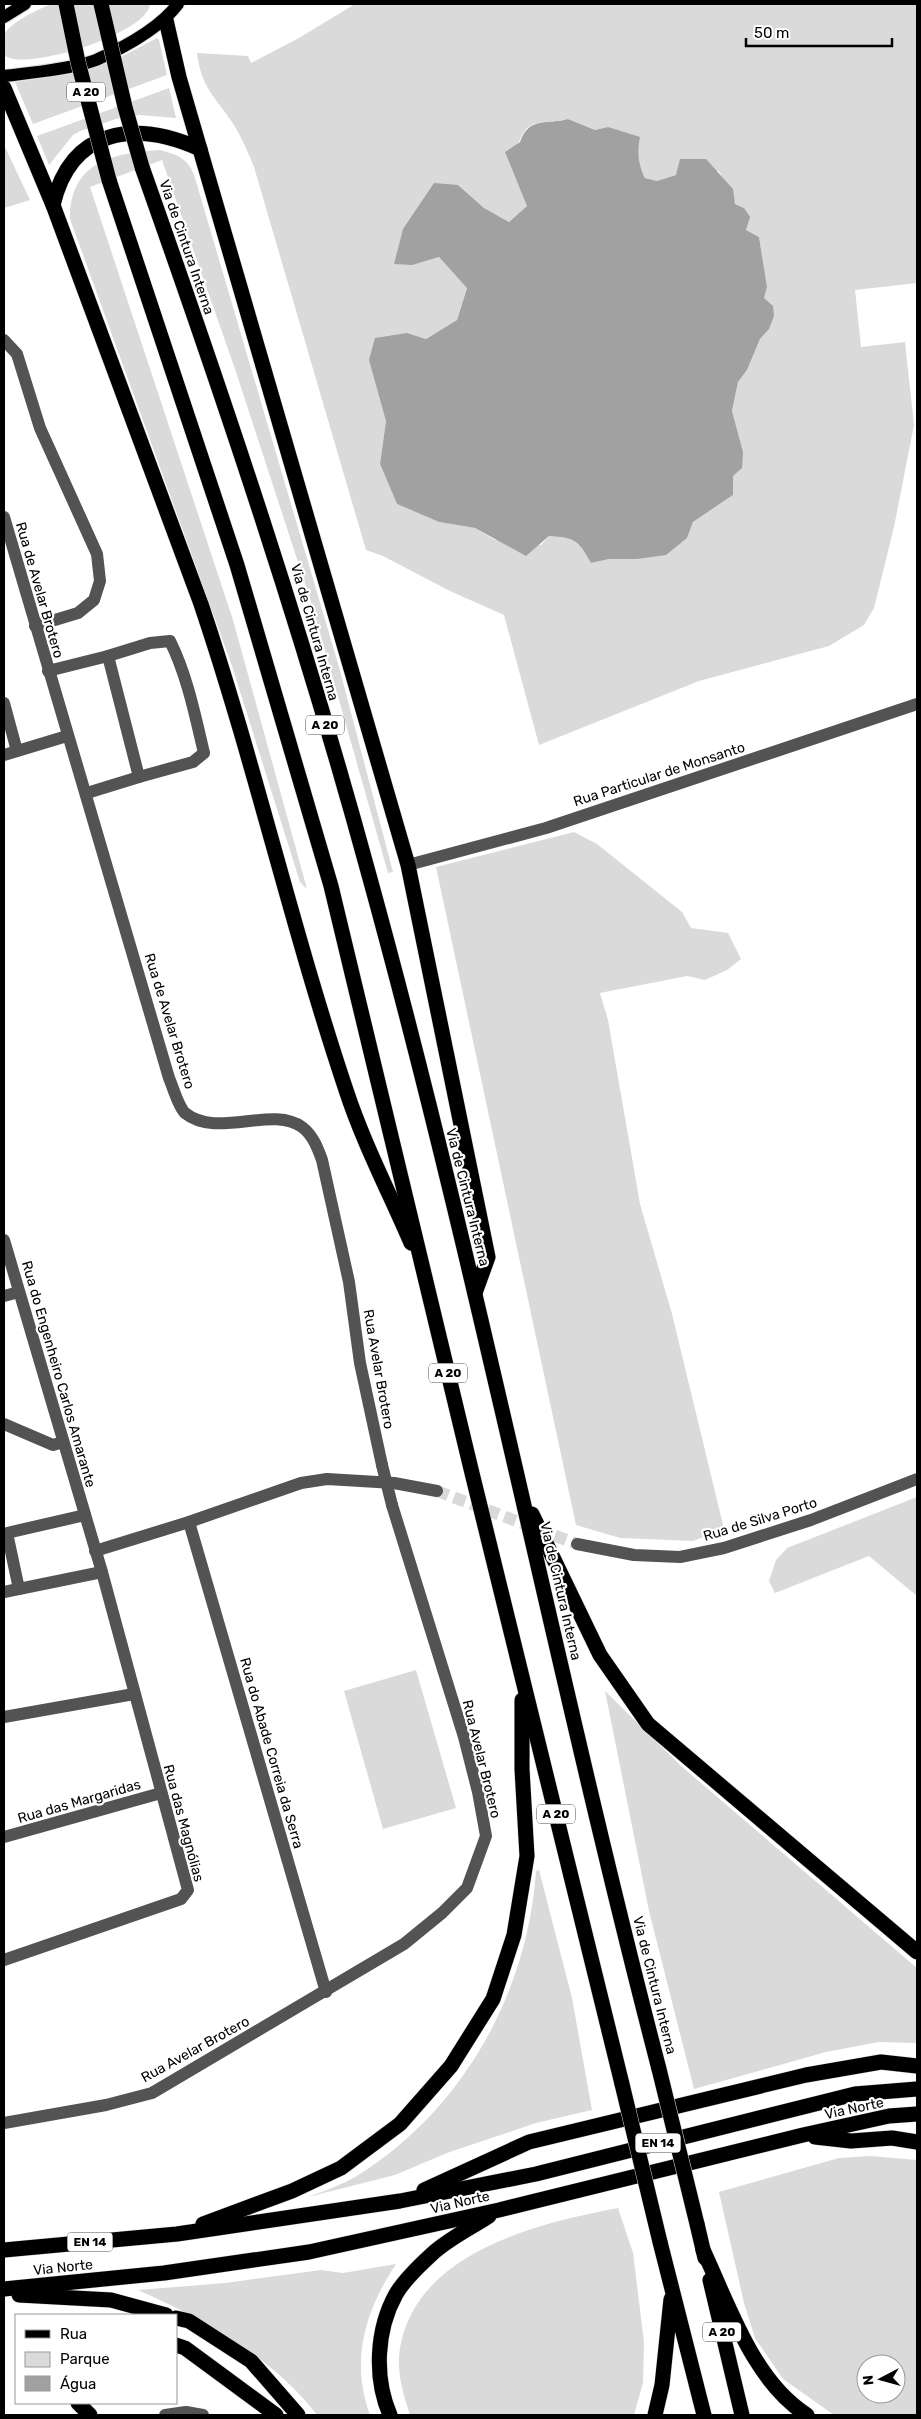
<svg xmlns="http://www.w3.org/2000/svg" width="921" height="2419" viewBox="0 0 921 2419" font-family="Rubik,sans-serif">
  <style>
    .green { fill: #dadada; fill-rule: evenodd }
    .water { fill: #a1a1a1 }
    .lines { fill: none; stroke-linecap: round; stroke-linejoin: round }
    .minor-tunnel { stroke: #d9d9d9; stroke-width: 12; stroke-dasharray: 12 6; stroke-linecap: butt }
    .major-casing { stroke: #dbdbdb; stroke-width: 14 }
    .highway-casing { stroke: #dbdbdb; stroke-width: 16 }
    .minor { stroke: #535353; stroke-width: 12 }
    .major { stroke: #000; stroke-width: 12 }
    .highway { stroke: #000; stroke-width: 15 }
    .highway-bridge-casing { stroke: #dbdbdb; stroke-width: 16; stroke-linecap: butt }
    .minor-bridge { stroke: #535353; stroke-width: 12 }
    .highway-bridge { stroke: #000; stroke-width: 15 }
    .labels { text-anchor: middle; stroke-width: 4.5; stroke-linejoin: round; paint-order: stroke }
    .shield { fill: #fff; stroke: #4c4c4c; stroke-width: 1 }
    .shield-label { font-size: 12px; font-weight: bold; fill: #000 }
    .street-label { font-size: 14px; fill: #000; stroke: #fff }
  </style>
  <rect width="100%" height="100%" fill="#fff"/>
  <g class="green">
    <path d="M51,4H150C149,33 23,73 4,55C4,50 2,41 4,35C9,23 39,9 51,4Z"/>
    <path d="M355,4H917V283L855,290L861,347L905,342L914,425L894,527L874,608L864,625L829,646L699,681L539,745L504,615L450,591L383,556L366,550L254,167C248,152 242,138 234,125C215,96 202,90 197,53L248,56L251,63L299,38ZM568,119L595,130L608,127L637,150L639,165L645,178L657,181L676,175L719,171C726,186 732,186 735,204L744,208L746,230L759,237L765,276L767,287L764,298L769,329L760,339L747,370L738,382L732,411L743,453L733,476V495L693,522L687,538L637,559H609L591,563C578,540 576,538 549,536L541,545L495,540L475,528L439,522L397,504L380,464L386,421L407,333L426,339L457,320L467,287L439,257L412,264L458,185L484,208L509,222L527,206L513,149C520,143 519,139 524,132C532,119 554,123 568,119Z"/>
    <polygon points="157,38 159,40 167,75 33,124 15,82 78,73 115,60"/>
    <polygon points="169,88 176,118 139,115 119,118 80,131 73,135 49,165 37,136"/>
    <polygon points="4,145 30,200 4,208"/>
    <path d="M160,150C178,155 189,158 195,178L339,667L393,872L388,873L313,608L235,369L162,160L90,187L233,620L307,889L300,882L232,666L70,219C70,163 111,153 160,150Z"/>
    <polygon points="574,832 597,844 682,912 691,928 728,933 741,959 727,970 705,980 687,976 600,993 608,1020 640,1204 672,1314 724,1529 693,1541 620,1538 576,1525 436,867"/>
    <polygon points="917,1497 917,1596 869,1556 775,1593 769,1581 776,1560 787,1548"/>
    <polygon points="416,1670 456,1808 383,1829 344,1691"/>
    <polygon points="605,1691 680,1765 917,1968 917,2043 879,2042 826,2052 694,2089 649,1911"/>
    <path d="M539,1870L572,1998L592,2110L536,2123L447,2153L395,2175L308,2197C327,2190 347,2183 363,2172C465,2106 528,1990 536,1871Z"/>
    <path d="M870,2156L917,2160V2415H834L783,2379L755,2338L744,2303L719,2192L839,2158ZM866,2364H896V2394H866Z"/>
    <path d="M618,2208L633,2253L644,2342L643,2383L634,2415H410C403,2394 396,2370 400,2348C416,2252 539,2223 618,2208Z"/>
    <path d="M396,2264C365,2311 350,2360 370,2415H317C271,2356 205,2320 138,2290L225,2283L321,2270L343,2273Z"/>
  </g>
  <path class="water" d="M568,119L595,130L608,127L640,137C637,152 638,164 645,178L657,181L676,175L680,159H706L733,189L735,204L744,208L750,217L746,230L759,237L767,287L764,298L773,306L774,316L769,329L760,339L747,370L738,382L732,411L743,452L742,468L733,476V495L693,522L687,538L666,555L637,559H609L591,563C578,540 576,538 549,536L526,556L475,528L439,522L397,504L380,464L386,421L369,360L375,338L407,333L426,339L457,320L467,288L439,257L412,265L394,264L403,229L434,183L458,185L484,208L509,222L527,206L505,152L520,142C529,116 547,125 568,119Z"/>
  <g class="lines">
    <polyline class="minor-tunnel" points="437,1491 577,1544"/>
    <g class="major-casing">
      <g id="major">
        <polyline points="4,17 25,4"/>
        <path d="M4,76C29,73 73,69 96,60C125,47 159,29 178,4"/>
      </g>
    </g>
    <g class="highway-casing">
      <g id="highway">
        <polyline points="166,20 179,77 408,865 488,1257 475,1293"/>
        <path d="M4,88L53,205L201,604C255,764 292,929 346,1090C363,1142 389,1192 411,1243"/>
        <path d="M142,167C225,401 304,636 369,875C478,1270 556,1673 659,2069"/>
        <polyline points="109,180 237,565 331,886 471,1469 622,2084"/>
        <path d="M53,205C71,128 135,120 200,149"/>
        <polyline points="532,1514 600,1655 648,1724 917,1952"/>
        <polyline points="815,2137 851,2141 892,2138 917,2142"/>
        <polyline points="424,2190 529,2142 806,2075 881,2062 917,2066"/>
        <polyline points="203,2224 292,2191 341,2168 400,2124 451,2066 493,1999 514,1935 527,1856 522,1769 522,1700"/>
        <polyline points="697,2224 705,2258"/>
        <polyline points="660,2242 704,2415"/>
        <polyline points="4,2250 177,2234 400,2201 536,2174 855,2094 917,2089"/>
        <path d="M703,2250C729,2305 753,2381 807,2415"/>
        <polyline points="710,2280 742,2415"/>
        <polyline points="4,2289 164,2273 309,2252 499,2210 803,2135 889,2116 917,2114"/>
        <polyline points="19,2295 111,2300 166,2315"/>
        <polyline points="176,2318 189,2321 251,2361 298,2415"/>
        <polyline points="176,2345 185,2348 276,2415"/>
        <polyline points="78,2403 90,2415"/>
        <path d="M390,2415C374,2378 376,2330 396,2294C404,2280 420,2265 432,2254C448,2239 471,2228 489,2216"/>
        <polyline points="655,2415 662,2385 671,2299"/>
      </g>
    </g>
    <g class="minor">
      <polyline points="4,340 17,354 40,428 97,554 100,581 94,600 78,613 35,626"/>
      <path d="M4,517L169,1078C173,1087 178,1106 185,1113C217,1139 272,1105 302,1127C313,1135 318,1149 322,1160L349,1282L360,1363L382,1465"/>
      <path d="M108,656L150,643L170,641C187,675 195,715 204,753L193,762L139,777"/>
      <polyline points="48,671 108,656 139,777 87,793"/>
      <polyline points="4,703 17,751"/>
      <polyline points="4,755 67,736"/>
      <polyline points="408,865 546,828 917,704"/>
      <polyline points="4,1240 102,1572 188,1890 181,1899 4,1960"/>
      <polyline points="4,1296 19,1292"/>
      <polyline points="4,1424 53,1445 63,1442"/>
      <polyline points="189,1522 326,1992"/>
      <polyline points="577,1544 634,1555 680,1557 724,1548 811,1520 917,1479"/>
      <polyline points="95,1551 189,1522 301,1483 327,1479 394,1483 437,1491"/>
      <polyline points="19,1589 7,1533 85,1515"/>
      <polyline points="4,1592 102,1572"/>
      <polyline points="4,1717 134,1694"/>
      <polyline points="4,1837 161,1793"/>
      <polyline points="4,2123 106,2105 152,2093 404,1944 442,1913 467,1888 486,1836 478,1792 464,1737 392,1505"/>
      <polyline points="165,2415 186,2412 203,2415"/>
    </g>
    <use href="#major" class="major"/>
    <use href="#highway" class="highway"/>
    <g class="highway-bridge-casing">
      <g id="highway-bridge">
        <polyline points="66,4 78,62 109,180"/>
        <polyline points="101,4 125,107 142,167"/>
        <polyline points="659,2069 697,2224"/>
        <polyline points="622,2084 660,2242"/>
      </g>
    </g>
    <polyline class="minor-bridge" points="382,1465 392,1505"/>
    <use href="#highway-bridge" class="highway-bridge"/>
  </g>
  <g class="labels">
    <g class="shield">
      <rect x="67" y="82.5" width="38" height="19" rx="4"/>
      <rect x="306" y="715.5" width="38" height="19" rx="4"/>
      <rect x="429" y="1363.5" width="38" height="19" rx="4"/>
      <rect x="537" y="1804.5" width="38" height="19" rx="4"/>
      <rect x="635.5" y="2133.5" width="45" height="19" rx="4"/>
      <rect x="67.5" y="2232.5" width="45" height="19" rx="4"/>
      <rect x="703" y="2322.5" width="38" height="19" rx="4"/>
    </g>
    <g class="shield-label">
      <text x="86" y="96">A 20</text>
      <text x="325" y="729">A 20</text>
      <text x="448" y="1377">A 20</text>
      <text x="556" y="1818">A 20</text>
      <text x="658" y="2147">EN 14</text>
      <text x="90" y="2246">EN 14</text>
      <text x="722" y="2336">A 20</text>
    </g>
    <g class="street-label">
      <text transform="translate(187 247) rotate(71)" y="5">Via de Cintura Interna</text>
      <text transform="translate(40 590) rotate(74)" y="5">Rua de Avelar Brotero</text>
      <text transform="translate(315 632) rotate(74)" y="5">Via de Cintura Interna</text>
      <text transform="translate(659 774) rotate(-18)" y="5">Rua Particular de Monsanto</text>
      <text transform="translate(170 1021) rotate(73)" y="5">Rua de Avelar Brotero</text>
      <text transform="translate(468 1197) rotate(76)" y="5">Via de Cintura Interna</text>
      <text transform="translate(379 1369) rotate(80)" y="5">Rua Avelar Brotero</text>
      <text transform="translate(59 1374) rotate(74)" y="5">Rua do Engenheiro Carlos Amarante</text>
      <text transform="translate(760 1519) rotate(-17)" y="5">Rua de Silva Porto</text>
      <text transform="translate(561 1591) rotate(77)" y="5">Via de Cintura Interna</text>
      <text transform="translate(272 1753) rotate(74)" y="5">Rua do Abade Correia da Serra</text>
      <text transform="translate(482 1759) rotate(76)" y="5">Rua Avelar Brotero</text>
      <text transform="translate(79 1801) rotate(-16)" y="5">Rua das Margaridas</text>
      <text transform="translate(184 1823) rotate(75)" y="5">Rua das Magnólias</text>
      <text transform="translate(655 1985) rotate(76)" y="5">Via de Cintura Interna</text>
      <text transform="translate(195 2049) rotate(-29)" y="5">Rua Avelar Brotero</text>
      <text transform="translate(854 2108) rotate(-12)" y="5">Via Norte</text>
      <text transform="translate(460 2202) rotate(-13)" y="5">Via Norte</text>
      <text transform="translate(63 2267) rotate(-6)" y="5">Via Norte</text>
    </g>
  </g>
  <rect width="921" height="2419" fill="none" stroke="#000000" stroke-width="10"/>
  <rect x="15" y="2314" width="162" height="90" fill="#ffffff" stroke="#999999"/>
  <rect x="25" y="2330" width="25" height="8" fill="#000000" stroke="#999999"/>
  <text x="60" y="2339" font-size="15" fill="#000000">Rua</text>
  <rect x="25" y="2352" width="25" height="15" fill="#dadada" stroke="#999999"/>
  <text x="60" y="2364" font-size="15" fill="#000000">Parque</text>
  <rect x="25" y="2376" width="25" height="15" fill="#a1a1a1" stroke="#999999"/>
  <text x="60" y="2389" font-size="15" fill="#000000">Água</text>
  <g transform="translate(881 2379) rotate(264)"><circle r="24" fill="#ffffff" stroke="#999999"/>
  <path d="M0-4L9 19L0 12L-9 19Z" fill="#000000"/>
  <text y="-8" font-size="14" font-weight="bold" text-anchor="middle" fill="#000000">N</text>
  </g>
  <path d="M746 38v8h146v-8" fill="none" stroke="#000000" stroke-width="2.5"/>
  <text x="754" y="38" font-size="15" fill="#000000" stroke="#ffffff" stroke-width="4" paint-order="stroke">50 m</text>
</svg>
